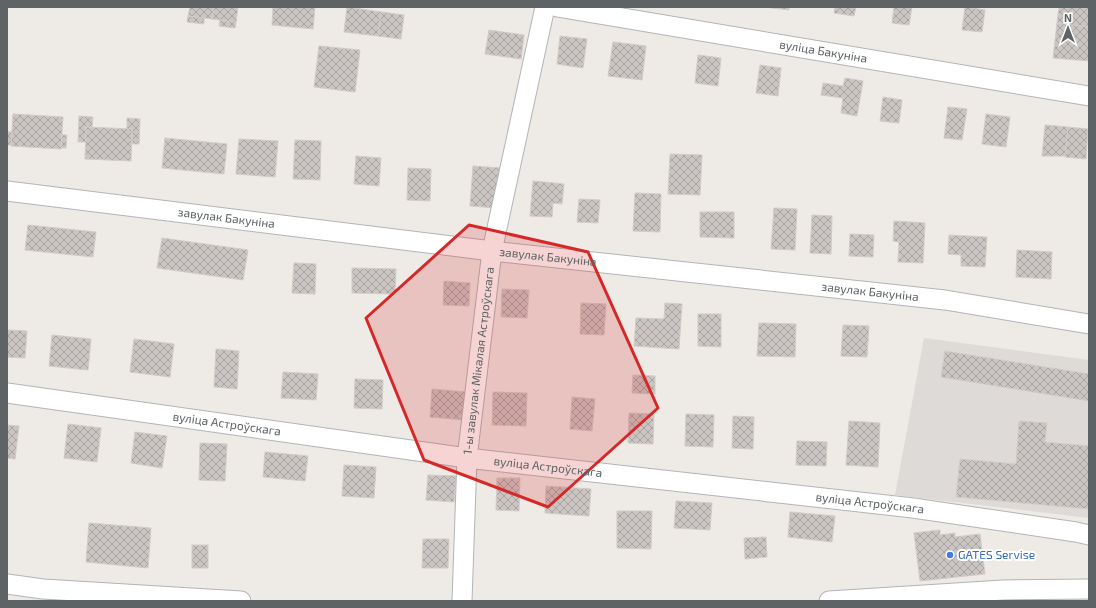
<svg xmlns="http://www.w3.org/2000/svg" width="1096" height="608" viewBox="0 0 1096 608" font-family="'Exo 2',sans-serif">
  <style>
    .industrial { fill: #dddad8 }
    .building { fill: url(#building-cross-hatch); stroke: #d3cbc5 }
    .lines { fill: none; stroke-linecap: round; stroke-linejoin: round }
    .minor-casing { stroke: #b1b5b7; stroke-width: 21 }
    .minor { stroke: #fff; stroke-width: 19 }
    .marked { fill: #d62828; fill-opacity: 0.2; stroke: #d62828; stroke-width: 3; stroke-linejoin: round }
    .shop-dot { fill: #3f7fe0; stroke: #fff; stroke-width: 1.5 }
    .labels { text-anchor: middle; stroke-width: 4; stroke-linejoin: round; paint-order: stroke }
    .street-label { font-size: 12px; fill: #5e6365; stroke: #fff }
    .shop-label { font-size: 12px; fill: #366cbe; stroke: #fff; text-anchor: start }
  </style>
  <defs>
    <pattern id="building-cross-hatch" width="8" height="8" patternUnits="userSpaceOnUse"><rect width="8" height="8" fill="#cac5c3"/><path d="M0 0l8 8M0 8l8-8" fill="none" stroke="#a7a4a2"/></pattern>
  </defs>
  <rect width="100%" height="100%" fill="#eeeae6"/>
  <polygon class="industrial" points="924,338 1089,360 1089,518 895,495"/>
  <g class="building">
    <polygon points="190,7 214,7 212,19 188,16"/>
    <polygon points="214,7 238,7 236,22 212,19"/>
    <polygon points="273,7 315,7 313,29 272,25"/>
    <polygon points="347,7 381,12 378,36 344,32"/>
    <polygon points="765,7 789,7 789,10"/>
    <polygon points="835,7 856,7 854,16 834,13"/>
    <polygon points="894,7 912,7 909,25 892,23"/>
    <polygon points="965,7 985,10 982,32 962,30"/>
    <polygon points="1059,7 1089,7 1089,27 1057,23"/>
    <polygon points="381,12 404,15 401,39 378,36"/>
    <polygon points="188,16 204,18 204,24 187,22"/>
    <polygon points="220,20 236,22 235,28 219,26"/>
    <polygon points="1057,23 1089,27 1089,61 1053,58"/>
    <polygon points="489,30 524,35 521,59 485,54"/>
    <polygon points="560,36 587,39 583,68 557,64"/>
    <polygon points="613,42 646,46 642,80 608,76"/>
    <polygon points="319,46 360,50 355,92 314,87"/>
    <polygon points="698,55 721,58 718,86 695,83"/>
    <polygon points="760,65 781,68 778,96 756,93"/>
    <polygon points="845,78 863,81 857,116 841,113 843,98 821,95 823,83 843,86"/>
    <polygon points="883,97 902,100 899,123 880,121"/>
    <polygon points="948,107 967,109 962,140 944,138"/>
    <polygon points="13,114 63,117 61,149 11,146"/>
    <polygon points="986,114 1010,117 1006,147 982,144"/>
    <polygon points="79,116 93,117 92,127 86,127 86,142 78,142"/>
    <polygon points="127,118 140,119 139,144 132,144 132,129 127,129"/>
    <polygon points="1045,125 1068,127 1065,156 1042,156"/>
    <polygon points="86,127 132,129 131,161 85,159"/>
    <polygon points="1068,127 1088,129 1086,159 1065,157"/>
    <polygon points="7,132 12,132 11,145 7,145"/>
    <polygon points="62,135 67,135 66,148 61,148"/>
    <polygon points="165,138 227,144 224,174 162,168"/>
    <polygon points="239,139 278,141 275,177 236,174"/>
    <polygon points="295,140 321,141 320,180 293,179"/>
    <polygon points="670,154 702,155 700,195 668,194"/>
    <polygon points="356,156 381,158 379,186 354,184"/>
    <polygon points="473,166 500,168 497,208 470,206"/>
    <polygon points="408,168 431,169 430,201 407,200"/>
    <polygon points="533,181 564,184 562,204 553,203 552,217 530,216"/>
    <polygon points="635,193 661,194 660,232 633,231"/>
    <polygon points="579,199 600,200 598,223 577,222"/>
    <polygon points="774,208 797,209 795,250 771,249"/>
    <polygon points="700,212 734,212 734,238 700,237"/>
    <polygon points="812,215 832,216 831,254 810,253"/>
    <polygon points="894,221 925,223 923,263 898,262 899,242 893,241"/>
    <polygon points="28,225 96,232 93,257 25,250"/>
    <polygon points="850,234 874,235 873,257 849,256"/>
    <polygon points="949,235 987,237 985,267 961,266 961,255 948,254"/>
    <polygon points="162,238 248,250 243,280 157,268"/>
    <polygon points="1017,250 1052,252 1051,279 1016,277"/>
    <polygon points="294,263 316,264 315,294 292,293"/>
    <polygon points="352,268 396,269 395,294 352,293"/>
    <polygon points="444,281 470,283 469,306 443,305"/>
    <polygon points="502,289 529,290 527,318 501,317"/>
    <polygon points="581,303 606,304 604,335 580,334"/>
    <polygon points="665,303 682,304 679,349 634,346 636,318 664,319"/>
    <polygon points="698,314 721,314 721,347 698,346"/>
    <polygon points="759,323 796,324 795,357 757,356"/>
    <polygon points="843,325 869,326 867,357 841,356"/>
    <polygon points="7,330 27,331 25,358 7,357"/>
    <polygon points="52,335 91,339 88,370 49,366"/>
    <polygon points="134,339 174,344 170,377 130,372"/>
    <polygon points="216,349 239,351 237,389 214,387"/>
    <polygon points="945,351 1089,374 1089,401 941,377"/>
    <polygon points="283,372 318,374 316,400 281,398"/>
    <polygon points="633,375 655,376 655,394 632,393"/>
    <polygon points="355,379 383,380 382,409 354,408"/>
    <polygon points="432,389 467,392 464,420 430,417"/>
    <polygon points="493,392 527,393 526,426 492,425"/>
    <polygon points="572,397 595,399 592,431 570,429"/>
    <polygon points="629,413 654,414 653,444 628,443"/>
    <polygon points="686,414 714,415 713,447 685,446"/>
    <polygon points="733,416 754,417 753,449 732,448"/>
    <polygon points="849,421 880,423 878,467 846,465"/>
    <polygon points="1019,421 1047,423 1045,442 1089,446 1089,509 956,497 960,459 1016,464"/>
    <polygon points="68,424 101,428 97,462 64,458"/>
    <polygon points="7,425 19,426 15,459 7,458"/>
    <polygon points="135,432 167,436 162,468 131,463"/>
    <polygon points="797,441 827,442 826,466 796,465"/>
    <polygon points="200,443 227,444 225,481 199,480"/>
    <polygon points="265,452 308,456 305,481 263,477"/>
    <polygon points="344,465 376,467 374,498 342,496"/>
    <polygon points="428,475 456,476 454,502 426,500"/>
    <polygon points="497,478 520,478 519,511 496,510"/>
    <polygon points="546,486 591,489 589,516 545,513"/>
    <polygon points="676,501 712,503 710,530 674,528"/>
    <polygon points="617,511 652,511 651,549 617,548"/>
    <polygon points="790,512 835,516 832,542 788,537"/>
    <polygon points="89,523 151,528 148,568 86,562"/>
    <polygon points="940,530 940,535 955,533 955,537 980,534 985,574 920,581 914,533"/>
    <polygon points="766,537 767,557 745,559 744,538"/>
    <polygon points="423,539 449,539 448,568 422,568"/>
    <rect x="192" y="545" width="16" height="23"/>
  </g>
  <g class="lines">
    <g class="minor-casing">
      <g id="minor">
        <path id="s1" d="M557,7L1089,96"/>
        <path id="s2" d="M7,191L492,251L945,300L1089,324"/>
        <path id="s3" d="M7,393L467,458L913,508L1076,532L1089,535"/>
        <polyline points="7,584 43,589 241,601"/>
        <path id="s4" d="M462,601L467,458L492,251L545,7"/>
        <polyline points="829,601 1003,590 1089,589"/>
      </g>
    </g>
    <use href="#minor" class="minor"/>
  </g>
  <path class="marked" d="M469,225L588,252L658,408L548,507L424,460L366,318Z"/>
  <circle class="shop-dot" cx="950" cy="555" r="4"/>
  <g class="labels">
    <g class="street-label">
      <text dy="4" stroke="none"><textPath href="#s1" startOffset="270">вуліца Бакуніна</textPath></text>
      <text dy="4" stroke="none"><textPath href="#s2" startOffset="221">завулак Бакуніна</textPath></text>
      <text dy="4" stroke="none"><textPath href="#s2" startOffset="545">завулак Бакуніна</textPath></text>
      <text dy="4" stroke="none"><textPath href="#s2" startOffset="869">завулак Бакуніна</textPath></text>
      <text dy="4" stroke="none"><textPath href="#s4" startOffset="241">1-ы завулак Мікалая Астроўскага</textPath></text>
      <text dy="4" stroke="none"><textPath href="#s3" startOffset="222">вуліца Астроўскага</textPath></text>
      <text dy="4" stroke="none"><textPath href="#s3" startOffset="546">вуліца Астроўскага</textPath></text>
      <text dy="4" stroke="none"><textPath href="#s3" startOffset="870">вуліца Астроўскага</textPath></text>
    </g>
    <g class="shop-label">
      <text x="958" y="559">GATES Servise</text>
    </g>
  </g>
  <rect width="1096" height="608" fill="none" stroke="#5e6365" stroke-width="16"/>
  <g transform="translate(1068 28)" stroke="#ffffff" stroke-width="3" paint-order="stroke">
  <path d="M0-3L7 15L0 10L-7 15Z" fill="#5e6365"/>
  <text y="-6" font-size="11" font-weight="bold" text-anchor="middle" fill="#5e6365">N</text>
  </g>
</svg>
